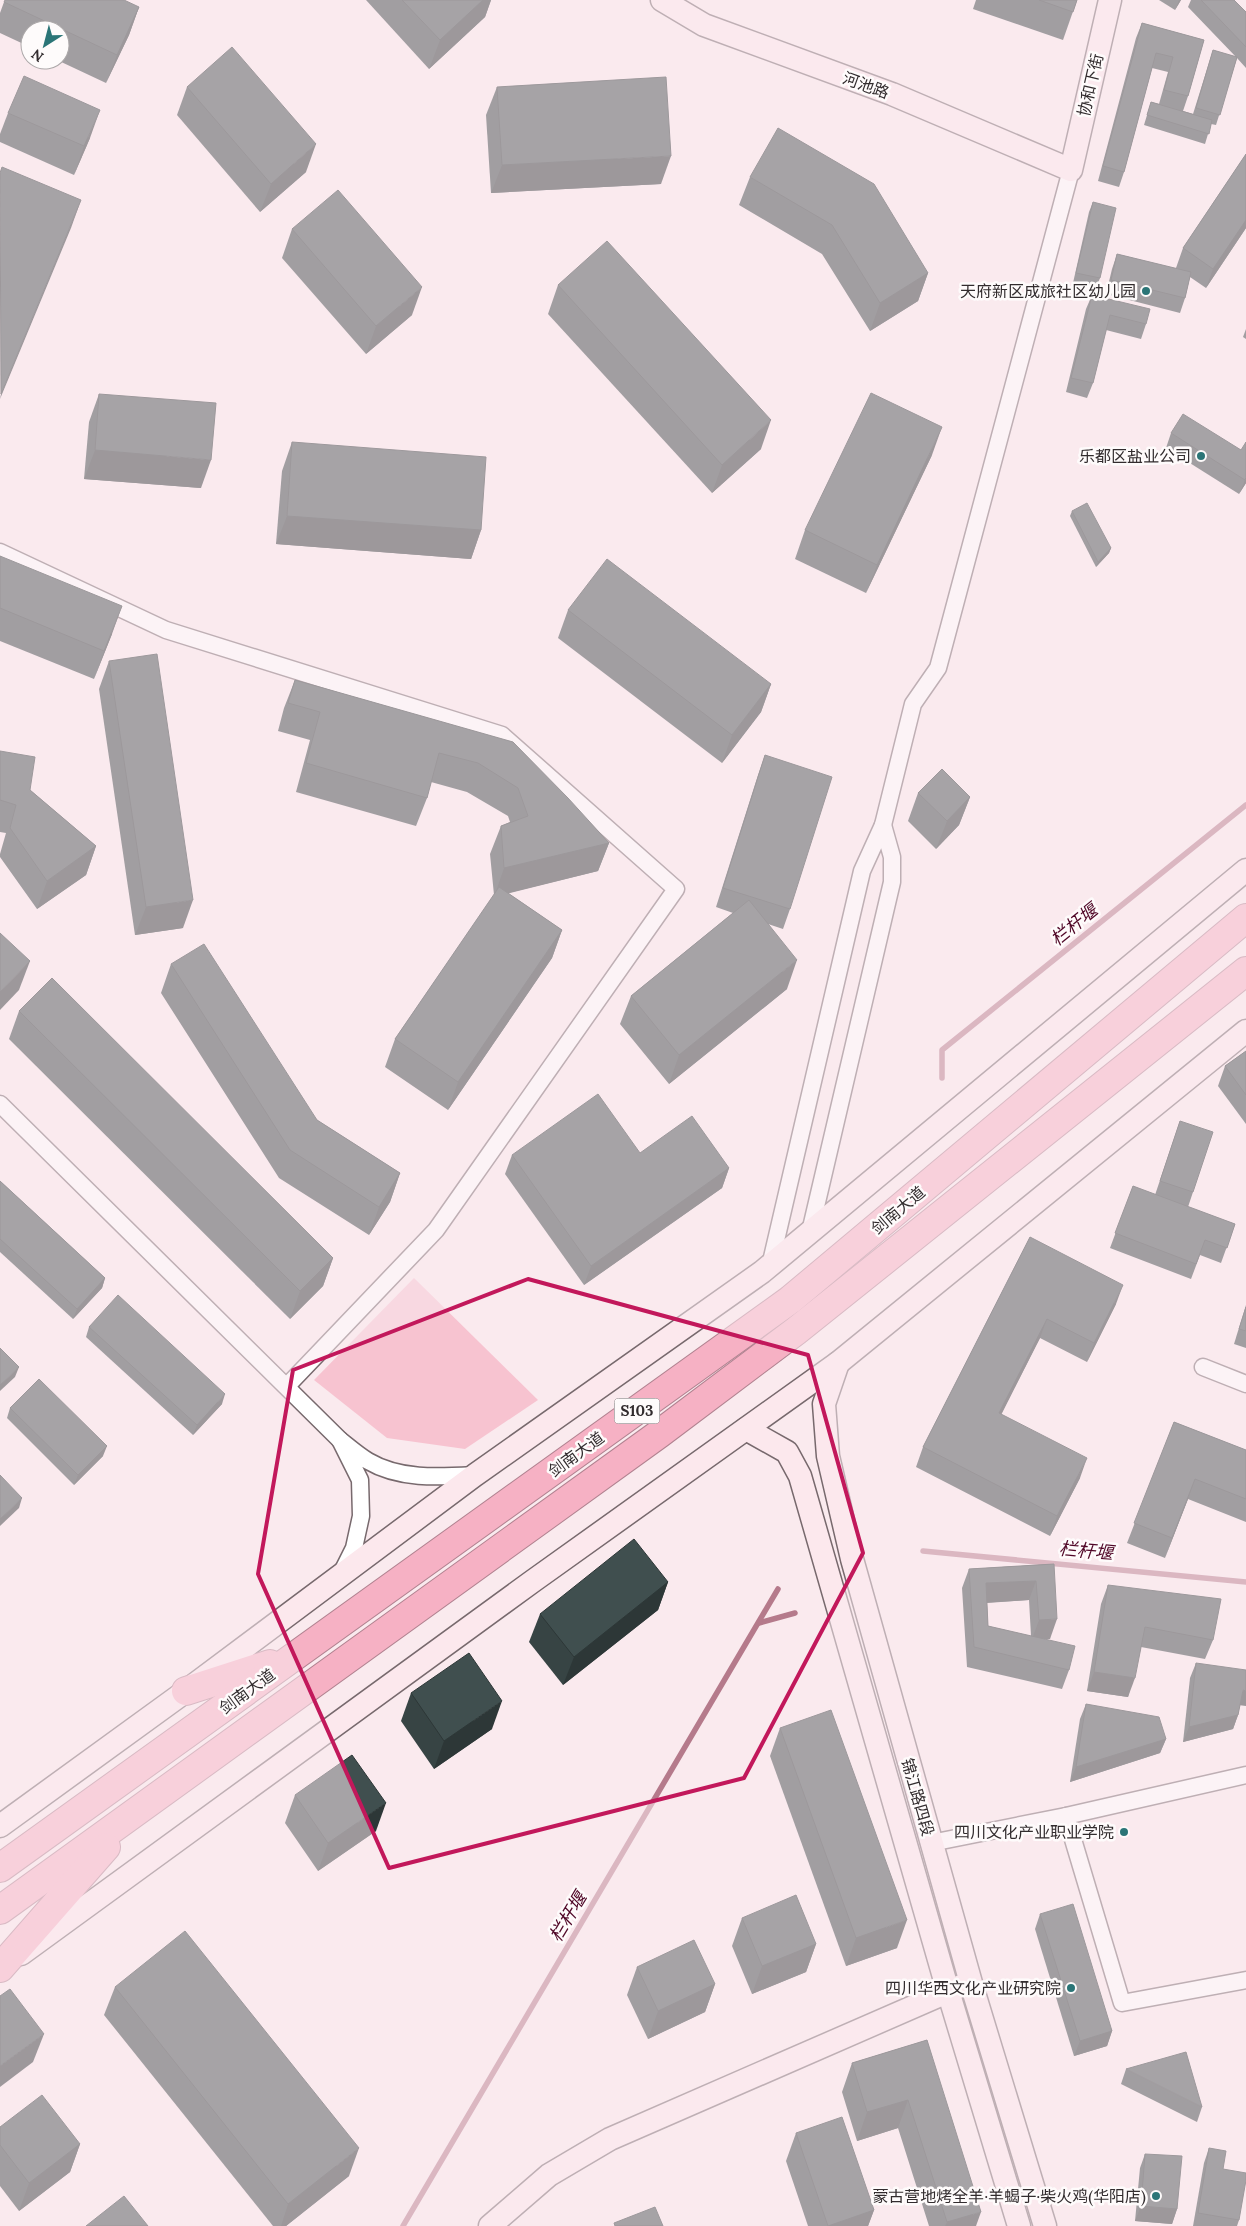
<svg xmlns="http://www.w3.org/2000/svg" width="1246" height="2226" viewBox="0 0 1246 2226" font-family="Lora,'Noto Sans SC',serif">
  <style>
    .green { fill: #f7c3d0 }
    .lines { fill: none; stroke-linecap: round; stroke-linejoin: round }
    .stream { stroke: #b57a8b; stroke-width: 5.5 }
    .street-casing { stroke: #77696d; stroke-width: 19 }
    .secondary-casing { stroke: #77696d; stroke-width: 25 }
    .highway-casing { stroke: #b18290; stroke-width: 30 }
    .street { stroke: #fff; stroke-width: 16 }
    .secondary { stroke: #fce8ed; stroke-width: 22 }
    .highway { stroke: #f6b1c4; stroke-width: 28 }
    .wall { fill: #374444; fill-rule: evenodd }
    .shaded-wall { fill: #2d3737 }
    .building { fill: #404f4f; stroke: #2d3737 }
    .marked { fill: none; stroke: #c2185b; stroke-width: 4; stroke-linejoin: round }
    .poi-dot { fill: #2b7577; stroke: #fefbfb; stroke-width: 2 }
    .labels { text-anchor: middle; stroke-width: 5; stroke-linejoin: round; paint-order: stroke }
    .shield { fill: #fefbfb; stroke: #6f6a6c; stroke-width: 1 }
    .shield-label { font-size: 15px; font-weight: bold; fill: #322c2e }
    .street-label { font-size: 16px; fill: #322c2e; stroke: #fefbfb }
    .poi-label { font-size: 16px; fill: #322c2e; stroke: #fefbfb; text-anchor: end }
    .water-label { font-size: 18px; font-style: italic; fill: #500727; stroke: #fefbfb }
  </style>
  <rect width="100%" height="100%" fill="#faeaee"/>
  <polygon class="green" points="414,1278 538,1400 465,1449 387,1438 314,1380"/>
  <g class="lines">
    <g class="stream">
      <polyline points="942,1078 942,1050 1246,805"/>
      <polyline points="923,1551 1246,1582"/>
      <polyline points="759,1623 795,1613"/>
      <polyline points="403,2226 778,1589"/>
    </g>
    <g class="street-casing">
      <g id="street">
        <polyline points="0,552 166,630 502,735 676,889 436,1230 287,1386"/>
        <polyline points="883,825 913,704 938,668 1071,170"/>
        <polyline points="0,1104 340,1440"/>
        <polyline points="770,1266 862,871 883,825 892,857 892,882 810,1232"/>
        <polyline points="1203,1367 1246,1384"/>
        <path d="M342,1572L354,1548L361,1516L360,1480L340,1440C349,1447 358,1455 368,1461C400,1480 440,1477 475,1475"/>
        <polyline points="1066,1816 1122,2003 1246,1980"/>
        <polyline points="931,1843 1066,1816 1246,1775"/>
      </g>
    </g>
    <g class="secondary-casing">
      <g id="secondary">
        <polyline points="662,0 704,25 892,94 1071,170 1110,0"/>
        <polyline points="838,1363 824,1404 828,1456 852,1559 971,1983 1045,2226"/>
        <polyline points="746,1429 787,1452 800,1476 948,1991 1019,2226"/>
        <polyline points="0,1826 186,1691 475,1475 762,1272 1246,870"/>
        <polyline points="21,1954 533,1581 838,1363 1246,1031"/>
        <polyline points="490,2226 549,2175 610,2139 961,1986"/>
      </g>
    </g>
    <g class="highway-casing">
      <g id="highway">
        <polyline points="186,1691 270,1664"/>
        <polyline points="0,1868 790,1300 1246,918"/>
        <polyline points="0,1910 659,1434 796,1331 1246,971"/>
        <polyline points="0,1968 106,1847"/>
      </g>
    </g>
    <use href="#street" class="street"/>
    <use href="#secondary" class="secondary"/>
    <use href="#highway" class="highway"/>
  </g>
  <g class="wall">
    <polygon points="366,0 491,0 485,17 429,69"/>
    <polygon points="976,0 1077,0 1063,40 973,9"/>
    <polygon points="1159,0 1181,0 1175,10"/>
    <polygon points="1191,0 1234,0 1246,12 1246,68 1237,58 1216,125 1211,124 1205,144 1144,125 1151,102 1159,104 1168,72 1152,68 1124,172 1119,187 1098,181 1136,38 1142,23 1204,40 1188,96 1183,111 1193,114 1213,50 1236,57 1188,7"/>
    <polygon points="4,2 139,7 129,35 106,83 57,60 60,60 60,30 30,30 30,47 0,33 0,13"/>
    <polygon points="187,87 306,172 260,212 177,115"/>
    <polygon points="497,87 661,184 491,193 486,115"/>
    <polygon points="8,113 90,138 74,175 0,142 0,134"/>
    <polygon points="1246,154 1246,228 1206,288 1190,277 1185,298 1180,313 1106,294 1112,269 1117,254 1178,269 1176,268 1183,248"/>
    <polygon points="750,177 928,273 918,301 870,331 822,254 739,205"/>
    <polygon points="1093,202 1100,278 1096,288 1073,283 1089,212"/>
    <polygon points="292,229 412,315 366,354 282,258"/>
    <polygon points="558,285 761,449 712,493 548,314"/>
    <polygon points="1092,295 1146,324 1141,339 1106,330 1093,383 1087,398 1066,392 1086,309"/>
    <polygon points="1246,329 1246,339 1243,337"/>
    <polygon points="99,394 201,488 84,479 89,422"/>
    <polygon points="1171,433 1241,450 1246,483 1239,494 1166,448"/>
    <polygon points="292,442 481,530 471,559 276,544 282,471"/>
    <polygon points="932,455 866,593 795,559 805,530"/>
    <polygon points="1072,511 1111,548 1109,553 1096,567 1070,516"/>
    <polygon points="0,556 112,634 94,679 0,641"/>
    <polygon points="568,610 771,684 761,712 722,763 558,638"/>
    <polygon points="109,661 183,928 135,935 99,689"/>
    <polygon points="295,680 513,742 609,843 598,871 508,893 562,930 552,958 448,1110 385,1067 395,1039 494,895 490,854 501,826 510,822 508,816 467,792 431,782 427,798 416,826 296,792 310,740 278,731 284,708"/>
    <polygon points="0,751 30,790 96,846 86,875 37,909 0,857 0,854 6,833 0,832"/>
    <polygon points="765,755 790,909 783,929 768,924 787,989 669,1084 620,1024 631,996 733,913 716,907 758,775"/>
    <polygon points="918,793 970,797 959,825 936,849 908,821"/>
    <polygon points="171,964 317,1120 400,1173 390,1202 369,1235 279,1178 161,993"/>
    <polygon points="19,1011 333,1258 323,1286 290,1319 9,1039"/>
    <polygon points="1246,1051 1246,1124 1218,1086 1225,1066"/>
    <polygon points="1180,1121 1193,1192 1188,1207 1235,1224 1221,1263 1200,1255 1191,1279 1110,1248 1133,1186 1155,1195"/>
    <polygon points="640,1153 729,1168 722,1188 584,1285 505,1174 512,1155"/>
    <polygon points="0,1181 105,1278 102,1288 73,1319 0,1252"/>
    <polygon points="1030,1237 1116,1304 1087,1362 1040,1338 1001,1414 1080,1478 1050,1536 916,1467 923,1447"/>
    <polygon points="1246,1305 1246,1348 1234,1344"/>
    <polygon points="89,1327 222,1404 193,1435 86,1337"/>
    <polygon points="10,1408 103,1456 74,1485 7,1418"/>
    <polygon points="1174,1422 1246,1450 1246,1522 1188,1499 1165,1558 1127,1543"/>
    <path d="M1054,1564L1050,1639H1045L1069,1670L1062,1689L967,1667L962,1588L969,1569ZM1029,1600L1031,1636L988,1626L987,1603Z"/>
    <polygon points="668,1582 658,1610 563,1685 529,1642 540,1614"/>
    <polygon points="1108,1585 1213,1640 1205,1659 1141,1647 1128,1697 1087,1691 1101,1604"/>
    <polygon points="1196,1663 1240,1705 1238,1715 1233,1729 1183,1742 1190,1678"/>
    <polygon points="411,1693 492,1729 434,1769 401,1721"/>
    <polygon points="1086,1704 1166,1739 1160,1753 1070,1782 1080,1719"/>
    <polygon points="780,1728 897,1948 846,1966 770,1756"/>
    <polygon points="295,1795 376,1831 318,1871 285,1823"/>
    <polygon points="1040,1914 1112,2031 1107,2046 1074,2056 1035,1929"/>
    <polygon points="742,1918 816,1944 806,1972 752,1994 732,1946"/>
    <polygon points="637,1967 715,1984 705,2012 648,2039 627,1995"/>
    <polygon points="115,1987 349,2176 286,2226 273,2226 104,2015"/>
    <polygon points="927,2040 976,2226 929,2226 898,2128 857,2141 842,2092 852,2063"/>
    <polygon points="1126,2069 1202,2107 1197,2122 1121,2084"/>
    <polygon points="0,2127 80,2144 70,2172 19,2211 0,2186"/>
    <polygon points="796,2133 874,2210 868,2226 808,2226 786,2161"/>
    <polygon points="1209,2148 1223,2169 1239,2220 1237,2226 1193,2226 1204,2163"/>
    <polygon points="1145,2154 1177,2209 1172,2224 1135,2221 1140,2168"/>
  </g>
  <g class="shaded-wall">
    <polygon points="483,0 491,0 485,17 429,69 440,40"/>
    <polygon points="1179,0 1181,0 1175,10"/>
    <polygon points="139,7 129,35 106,83 117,55"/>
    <polygon points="100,110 90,138 74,175 84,146"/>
    <polygon points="316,144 306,172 260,212 271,184"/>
    <polygon points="671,156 661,184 491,193 502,165"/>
    <polygon points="81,200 71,228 0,399 1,394"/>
    <polygon points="1246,220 1246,228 1206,288 1213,269"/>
    <polygon points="928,273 918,301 870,331 880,303"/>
    <polygon points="422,287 412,315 366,354 376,326"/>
    <polygon points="771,420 761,449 712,493 722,465"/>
    <polygon points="942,427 932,455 866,593 877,565"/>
    <polygon points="95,450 211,460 201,488 84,479"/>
    <polygon points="1246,477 1246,483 1239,494 1245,480"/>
    <polygon points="287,516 481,530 471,559 276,544"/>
    <polygon points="1111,548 1109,553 1096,567 1098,562"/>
    <polygon points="122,606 112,634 94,679 104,651"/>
    <polygon points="771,684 761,712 722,763 732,735"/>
    <polygon points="970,797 959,825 936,849 947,821"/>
    <polygon points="609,843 598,871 494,897 504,868"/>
    <polygon points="96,846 86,875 37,909 47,881"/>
    <polygon points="193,900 183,928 135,935 146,907"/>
    <polygon points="562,930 552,958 448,1110 458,1082"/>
    <polygon points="797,960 787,989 669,1084 679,1055"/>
    <polygon points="30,961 19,990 0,1010 0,992"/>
    <polygon points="729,1168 722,1188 584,1285 591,1266"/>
    <polygon points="400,1173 390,1202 369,1235 379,1207"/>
    <polygon points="333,1258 323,1286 290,1319 300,1291"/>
    <polygon points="105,1278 102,1288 73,1319 77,1309"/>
    <polygon points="1123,1285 1116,1304 1087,1362 1094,1343"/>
    <polygon points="1047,1319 1040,1338 992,1433 999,1413"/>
    <polygon points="19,1367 15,1377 0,1391 0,1385"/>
    <polygon points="225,1394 222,1404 193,1435 197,1425"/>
    <polygon points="107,1446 103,1456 74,1485 78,1475"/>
    <polygon points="1087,1458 1080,1478 1050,1536 1057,1516"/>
    <polygon points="1195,1479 1188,1499 1165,1558 1172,1538"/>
    <polygon points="22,1498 19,1508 0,1526 0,1519"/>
    <polygon points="1036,1581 1029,1600 979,1603 986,1583"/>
    <polygon points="668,1582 658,1610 563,1685 574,1657"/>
    <polygon points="1057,1619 1050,1639 1032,1639 1039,1620"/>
    <polygon points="1094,1672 1135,1678 1128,1697 1087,1691"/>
    <polygon points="1243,1690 1246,1691 1246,1706 1238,1705"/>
    <polygon points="502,1701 492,1729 434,1769 444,1741"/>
    <polygon points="1238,1715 1233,1729 1183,1742 1189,1727"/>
    <polygon points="1166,1739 1160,1753 1070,1782 1076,1767"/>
    <polygon points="386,1803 376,1831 318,1871 328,1843"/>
    <polygon points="907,1920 897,1948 846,1966 856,1938"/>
    <polygon points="816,1944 806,1972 752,1994 762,1966"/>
    <polygon points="715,1984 705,2012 648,2039 658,2011"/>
    <polygon points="1112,2031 1107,2046 1074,2056 1080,2041"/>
    <polygon points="44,2034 33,2062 0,2087 0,2066"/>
    <polygon points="908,2100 898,2128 857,2141 867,2112"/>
    <polygon points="80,2144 70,2172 19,2211 29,2183"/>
    <polygon points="359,2148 349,2176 286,2226 281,2226 288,2204"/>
    <polygon points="1141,2206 1177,2209 1172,2224 1135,2221"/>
    <polygon points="874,2210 868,2226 828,2226"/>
    <polygon points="981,2212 976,2226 945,2226 947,2222"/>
  </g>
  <g class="building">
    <polygon points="5,0 124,0 139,7 117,55 4,2"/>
    <polygon points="402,0 483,0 440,40"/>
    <polygon points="1039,0 1077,0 1073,12"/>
    <polygon points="1201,0 1234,0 1246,12 1246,47"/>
    <polygon points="1142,23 1204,40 1188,96 1164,90 1173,57 1156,53 1124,172 1103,166"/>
    <polygon points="232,47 316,144 271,184 187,87"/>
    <polygon points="1213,50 1237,57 1220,115 1196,108"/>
    <polygon points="24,76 100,110 84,146 8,113"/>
    <polygon points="666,77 671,156 502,165 497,87"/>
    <polygon points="1151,102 1212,120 1209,134 1147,115"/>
    <polygon points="778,128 874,184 928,273 880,303 832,225 750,177"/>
    <polygon points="1246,154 1246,220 1213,269 1183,248"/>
    <polygon points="2,167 81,200 1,394 0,173"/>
    <polygon points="338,190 422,287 376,326 292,229"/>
    <polygon points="1093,202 1116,208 1100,278 1076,273"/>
    <polygon points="607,241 771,420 722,465 558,285"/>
    <polygon points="1117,254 1191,272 1185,298 1111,280"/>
    <polygon points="1092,295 1150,309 1146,324 1110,315 1093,383 1071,378"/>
    <polygon points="871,393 942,427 877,565 805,530"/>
    <polygon points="99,394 216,403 211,460 95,450"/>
    <polygon points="1183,414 1241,450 1246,442 1246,477 1245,480 1171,433"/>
    <polygon points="292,442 486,457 481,530 287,516"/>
    <polygon points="1087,503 1111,548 1098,562 1072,511"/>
    <polygon points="0,556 122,606 104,651 0,608"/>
    <polygon points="607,559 771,684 732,735 568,610"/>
    <polygon points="157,654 193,900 146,907 109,661"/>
    <polygon points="295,680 513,742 568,798 609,843 504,868 501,826 528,816 518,788 478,763 439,753 427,798 306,763 320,712 288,703"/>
    <polygon points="0,751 35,757 30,790 96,846 47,881 10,828 16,805 0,800"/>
    <polygon points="765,755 832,777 790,909 723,888"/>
    <polygon points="942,769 970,797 947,821 918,793"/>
    <polygon points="499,887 562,930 458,1082 395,1039"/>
    <polygon points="749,900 797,960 679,1055 631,996"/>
    <polygon points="0,933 30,961 0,992"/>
    <polygon points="204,944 317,1120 400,1173 379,1207 290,1150 171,964"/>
    <polygon points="52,978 333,1258 300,1291 19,1011"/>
    <polygon points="1246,1051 1246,1095 1225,1066"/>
    <polygon points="598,1094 640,1153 692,1116 729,1168 591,1266 512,1155"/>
    <polygon points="1180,1121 1213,1132 1193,1192 1160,1181"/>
    <polygon points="0,1181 105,1278 77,1309 0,1239"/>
    <polygon points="1133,1186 1235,1224 1227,1248 1205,1240 1196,1264 1115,1233"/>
    <polygon points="1030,1237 1123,1285 1094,1343 1047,1319 999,1413 1087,1458 1057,1516 923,1447"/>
    <polygon points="118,1295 225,1394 197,1425 89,1327"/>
    <polygon points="1246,1307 1246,1331 1239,1329"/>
    <polygon points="0,1348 19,1367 0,1385"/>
    <polygon points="39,1379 107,1446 78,1475 10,1408"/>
    <polygon points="1174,1422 1246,1450 1246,1499 1195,1479 1172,1538 1134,1523"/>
    <polygon points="0,1475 22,1498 0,1519"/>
    <polygon points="634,1539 668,1582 574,1657 540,1614"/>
    <polygon points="1054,1564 1057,1619 1039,1620 1036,1581 986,1583 988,1626 1075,1646 1069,1670 974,1647 969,1569"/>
    <polygon points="1108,1585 1221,1599 1213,1640 1145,1627 1135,1678 1094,1672"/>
    <polygon points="469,1653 502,1701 444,1741 411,1693"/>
    <polygon points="1196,1663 1246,1670 1246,1691 1243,1690 1238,1715 1189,1727"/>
    <polygon points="1086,1704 1159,1717 1166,1739 1076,1767"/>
    <polygon points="831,1710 907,1920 856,1938 780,1728"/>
    <polygon points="352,1755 386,1803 328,1843 295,1795"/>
    <polygon points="796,1895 816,1944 762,1966 742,1918"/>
    <polygon points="1073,1904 1112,2031 1080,2041 1040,1914"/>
    <polygon points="185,1931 359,2148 288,2204 115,1987"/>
    <polygon points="694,1940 715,1984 658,2011 637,1967"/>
    <polygon points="10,1989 44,2034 0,2066 0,1996"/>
    <polygon points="927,2040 981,2212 947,2222 908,2100 867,2112 852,2063"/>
    <polygon points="1186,2052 1202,2107 1126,2069"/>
    <polygon points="42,2095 80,2144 29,2183 0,2145 0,2127"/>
    <polygon points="842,2117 874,2210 828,2226 796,2133"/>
    <polygon points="1209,2148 1226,2151 1223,2169 1246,2173 1246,2180 1239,2220 1198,2213"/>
    <polygon points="1145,2154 1182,2156 1177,2209 1141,2206"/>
    <polygon points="124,2196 148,2226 86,2226"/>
    <polygon points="655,2207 663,2226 615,2226 614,2223"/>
  </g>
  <path d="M0 0H1246V2226H0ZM528,1279L808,1355L863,1553L744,1778L389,1868L258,1574L293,1370Z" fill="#faeaee" fill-opacity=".55" fill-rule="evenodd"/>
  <path class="marked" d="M528,1279L808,1355L863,1553L744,1778L389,1868L258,1574L293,1370Z"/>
  <g class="poi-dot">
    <circle cx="1146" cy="291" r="5"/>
    <circle cx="1201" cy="456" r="5"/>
    <circle cx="1124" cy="1832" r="5"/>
    <circle cx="1071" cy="1988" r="5"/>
    <circle cx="1156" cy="2196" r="5"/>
  </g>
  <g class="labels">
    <rect class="shield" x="614.5" y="1398.5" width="45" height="25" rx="4"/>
    <g class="shield-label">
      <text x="637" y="1416">S103</text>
    </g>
    <g class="street-label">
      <text transform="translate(866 85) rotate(20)" y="6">河池路</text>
      <text transform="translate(1090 85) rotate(-77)" y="6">协和下街</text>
      <text transform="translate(898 1210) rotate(-40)" y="6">剑南大道</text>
      <text transform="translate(576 1454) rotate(-36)" y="6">剑南大道</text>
      <text transform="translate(247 1691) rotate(-36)" y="6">剑南大道</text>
      <text transform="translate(918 1797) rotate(74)" y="6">锦江路四段</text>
    </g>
    <g class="poi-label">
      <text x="1136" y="297">天府新区成旅社区幼儿园</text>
      <text x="1191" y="462">乐都区盐业公司</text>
      <text x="1114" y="1838">四川文化产业职业学院</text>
      <text x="1061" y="1994">四川华西文化产业研究院</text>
      <text x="1146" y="2202">蒙古营地烤全羊·羊蝎子·柴火鸡(华阳店)</text>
    </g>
    <g class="water-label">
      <text transform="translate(1074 925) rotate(-39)" y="6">栏杆堰</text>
      <text transform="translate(1086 1551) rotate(5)" y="6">栏杆堰</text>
      <text transform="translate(568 1917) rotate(-59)" y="6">栏杆堰</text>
    </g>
  </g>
  <g transform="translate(45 45) rotate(216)"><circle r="24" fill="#fefbfb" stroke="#aca8a9"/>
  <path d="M0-4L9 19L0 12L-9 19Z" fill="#2b7577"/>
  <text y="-8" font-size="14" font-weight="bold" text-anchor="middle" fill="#322c2e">N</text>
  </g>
</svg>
